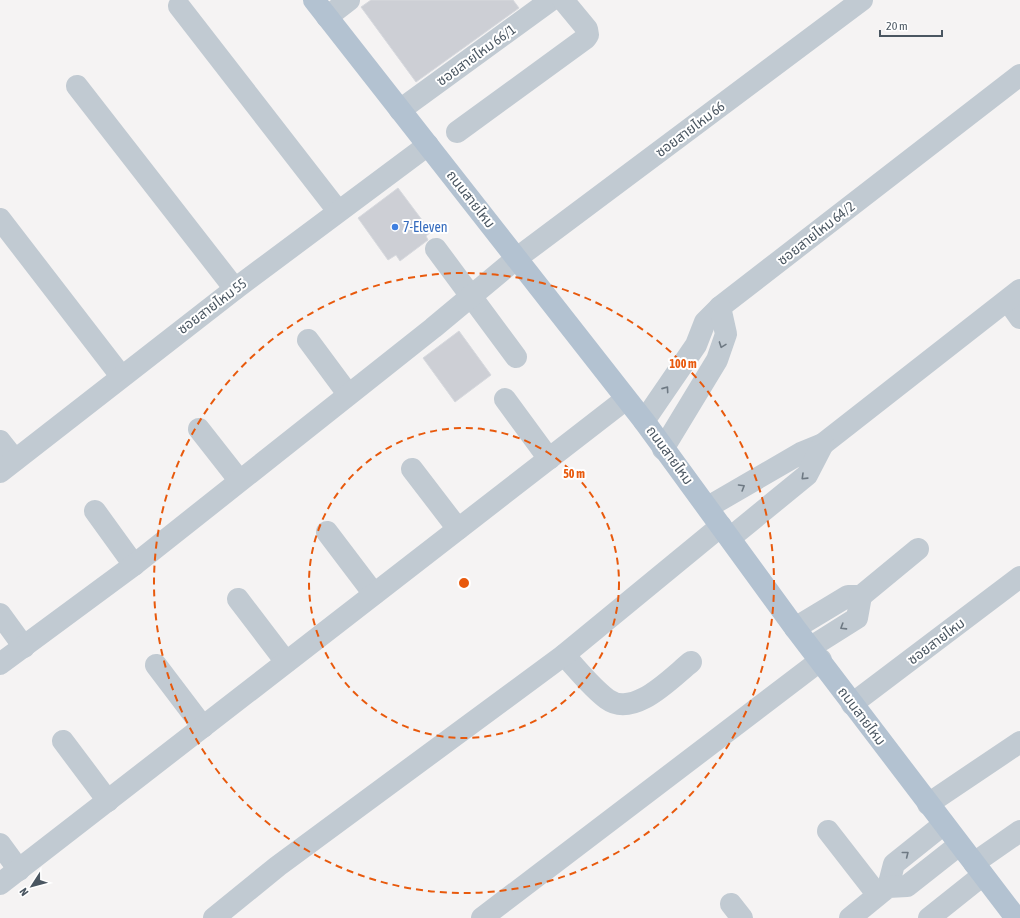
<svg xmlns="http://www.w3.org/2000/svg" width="1020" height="918" viewBox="0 0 1020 918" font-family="'Asap Condensed','Noto Sans Thai',sans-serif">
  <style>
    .building { fill: #cdcfd5; stroke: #d7d9de }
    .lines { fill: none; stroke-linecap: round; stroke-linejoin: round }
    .minor { stroke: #c1cad2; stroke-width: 22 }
    .major { stroke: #b3c2d1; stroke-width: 22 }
    .oneway { stroke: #6e7983 }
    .ring { fill: none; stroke: #e8590c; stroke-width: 2; stroke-dasharray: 7 5 }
    .shop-dot { fill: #3f7fe0; stroke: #fff; stroke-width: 1.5 }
    .labels { text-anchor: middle; stroke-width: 4; stroke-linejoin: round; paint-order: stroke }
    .street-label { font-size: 14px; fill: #4a5661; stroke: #fff }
    .shop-label { font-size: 14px; fill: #366cbe; stroke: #fff; text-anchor: start }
    .centre { fill: #e8590c; stroke: #fff; stroke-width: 2 }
    .ring-label { font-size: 12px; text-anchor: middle; font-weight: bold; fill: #e8590c; stroke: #fff; stroke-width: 4; stroke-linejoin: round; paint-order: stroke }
  </style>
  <rect width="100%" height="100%" fill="#f5f3f3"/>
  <g class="building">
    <polygon points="371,0 513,0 519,8 416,82 361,7"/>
    <polygon points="398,188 431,232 426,236 428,240 400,261 396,255 388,260 358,218"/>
    <polygon points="459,331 491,375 455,402 423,358"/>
  </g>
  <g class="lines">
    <g class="minor">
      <polyline points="179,6 338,211"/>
      <polyline points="327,17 349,0"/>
      <polyline points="77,86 235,289"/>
      <polyline points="400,110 551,0"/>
      <polyline points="457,132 586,38 588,35 587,29 563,0"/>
      <polyline points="0,219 121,376"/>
      <polyline points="436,249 516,357"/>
      <polyline points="1008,301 1020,318"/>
      <polyline points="308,340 348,394"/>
      <polyline points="505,399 549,459"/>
      <polyline points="644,421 696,345 705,322 720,307 1020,75"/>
      <polyline points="199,429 239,480"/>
      <polyline points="0,441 15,460"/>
      <polyline points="663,449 717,360 726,334 720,307"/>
      <polyline points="412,469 458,529"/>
      <polyline points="0,472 235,289 428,145"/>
      <polyline points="708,507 801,453 823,444 1020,290"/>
      <polyline points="95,511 134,565"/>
      <polyline points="327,532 374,594"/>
      <polyline points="730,538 807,475 823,444"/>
      <polyline points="238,599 286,662"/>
      <polyline points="0,614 24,647"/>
      <polyline points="795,628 848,596 861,596 918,549"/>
      <polyline points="811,647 857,618 861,596"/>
      <path d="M564,655C578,670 591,687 607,699C634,719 672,677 691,662"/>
      <polyline points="0,664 134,565 433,328 517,258 862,0"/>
      <polyline points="156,665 203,727"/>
      <polyline points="852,704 1020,577"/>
      <polyline points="63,741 108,801"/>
      <polyline points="928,804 1020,742"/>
      <polyline points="828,831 877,894"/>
      <polyline points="0,844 19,870"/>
      <polyline points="974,863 1020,831"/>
      <polyline points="0,884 626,399"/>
      <polyline points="888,887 894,864 944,824"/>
      <polyline points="731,904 742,918"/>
      <polyline points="214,918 278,866 564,655 721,526"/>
      <polyline points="482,918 821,660"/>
      <polyline points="850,918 888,887 907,886 959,845"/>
      <polyline points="929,918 983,875"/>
    </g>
    <polyline class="major" points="314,0 644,421 795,628 1016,918"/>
  </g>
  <defs><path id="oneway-chevron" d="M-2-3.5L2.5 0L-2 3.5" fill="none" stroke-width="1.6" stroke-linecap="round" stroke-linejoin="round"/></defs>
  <g class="oneway">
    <use href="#oneway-chevron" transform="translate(722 345) rotate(110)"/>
    <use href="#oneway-chevron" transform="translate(666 389) rotate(-55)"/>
    <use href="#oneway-chevron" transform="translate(804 477) rotate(136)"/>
    <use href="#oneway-chevron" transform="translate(742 487) rotate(-31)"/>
    <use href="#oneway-chevron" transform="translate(843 627) rotate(148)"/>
    <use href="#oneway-chevron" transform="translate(906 854) rotate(-38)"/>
  </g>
  <g class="ring">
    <circle cx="464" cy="583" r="155"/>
    <circle cx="464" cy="583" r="310"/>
  </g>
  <circle class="shop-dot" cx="395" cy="227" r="4"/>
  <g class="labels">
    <g class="street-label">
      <text transform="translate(476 55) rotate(-36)" y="5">ซอยสายไหม 66/1</text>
      <text transform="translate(690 129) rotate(-37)" y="5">ซอยสายไหม 66</text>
      <text transform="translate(471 199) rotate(52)" y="5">ถนนสายไหม</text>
      <text transform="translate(816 233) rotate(-38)" y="5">ซอยสายไหม 64/2</text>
      <text transform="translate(212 306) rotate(-37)" y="5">ซอยสายไหม 55</text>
      <text transform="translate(670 455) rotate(54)" y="5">ถนนสายไหม</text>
      <text transform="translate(936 641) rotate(-37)" y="5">ซอยสายไหม</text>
      <text transform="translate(862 716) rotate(53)" y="5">ถนนสายไหม</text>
    </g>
    <g class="shop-label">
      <text x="403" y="232">7-Eleven</text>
    </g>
  </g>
  <circle cx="464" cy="583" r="6" class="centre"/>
  <g class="ring-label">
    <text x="683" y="368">100 m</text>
    <text x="574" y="478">50 m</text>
  </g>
  <g transform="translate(32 886) rotate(234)" stroke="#ffffff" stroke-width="3" paint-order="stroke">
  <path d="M0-3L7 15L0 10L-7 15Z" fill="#4a5661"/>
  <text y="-6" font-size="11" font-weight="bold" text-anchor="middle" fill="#4a5661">N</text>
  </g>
  <path d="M880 30v6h62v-6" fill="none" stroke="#4a5661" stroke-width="2"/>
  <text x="886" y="30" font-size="12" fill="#4a5661" stroke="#ffffff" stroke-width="3" paint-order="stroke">20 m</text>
</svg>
